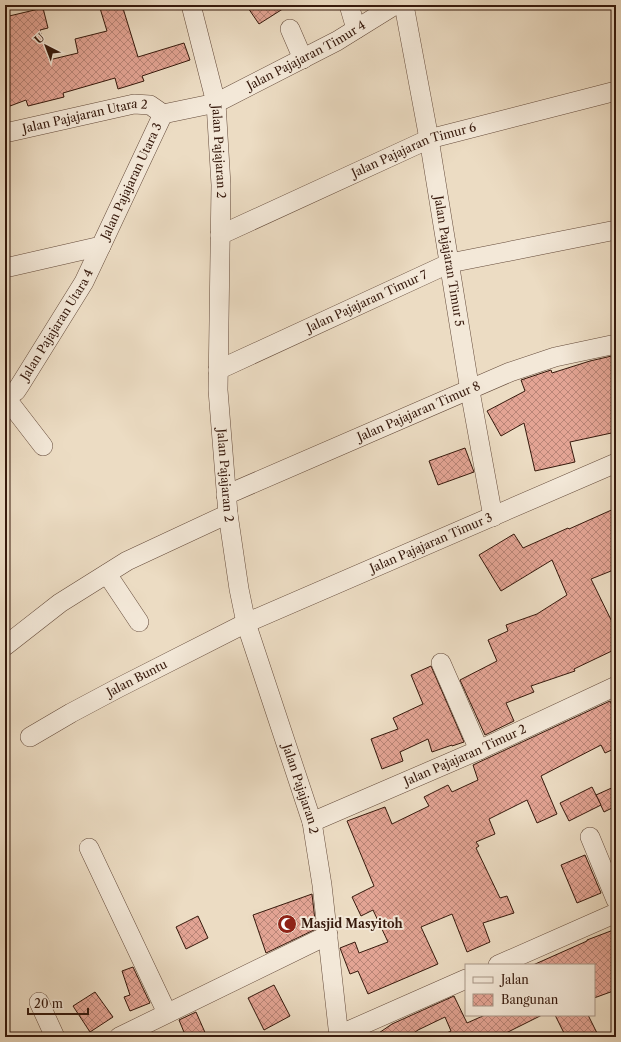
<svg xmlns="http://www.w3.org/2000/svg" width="621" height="1042" viewBox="0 0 621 1042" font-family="'Libre Caslon Text',serif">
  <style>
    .building { fill: url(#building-cross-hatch); stroke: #36190c }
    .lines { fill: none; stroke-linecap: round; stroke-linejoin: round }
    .street-casing { stroke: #644a3a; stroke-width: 20 }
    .street { stroke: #f3e8d8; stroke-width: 19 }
    .labels { text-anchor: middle; stroke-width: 4; stroke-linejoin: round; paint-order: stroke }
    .street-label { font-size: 12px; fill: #36190c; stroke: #f3e8d8 }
    .poi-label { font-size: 12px; font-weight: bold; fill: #36190c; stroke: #f3e8d8; text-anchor: start }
  </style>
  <defs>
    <pattern id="building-cross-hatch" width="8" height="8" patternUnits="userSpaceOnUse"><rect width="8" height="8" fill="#e3a494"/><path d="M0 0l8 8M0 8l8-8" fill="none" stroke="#b98577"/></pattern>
  </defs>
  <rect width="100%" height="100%" fill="#ecdcc3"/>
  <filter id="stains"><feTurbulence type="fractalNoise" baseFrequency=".005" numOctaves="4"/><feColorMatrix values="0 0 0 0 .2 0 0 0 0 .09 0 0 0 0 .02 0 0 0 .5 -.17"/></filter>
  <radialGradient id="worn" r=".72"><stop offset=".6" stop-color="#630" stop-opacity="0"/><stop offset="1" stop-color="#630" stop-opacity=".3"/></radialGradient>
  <g class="building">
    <polygon points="99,5 122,5 138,57 184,43 190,60 142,76 144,81 118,89 115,78 63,93 64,97 28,106 26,100 10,106 5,82 5,17 43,8 48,28 40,30 49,60 78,53 75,39 107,31"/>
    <polygon points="246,5 289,5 259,24"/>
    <polygon points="616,355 616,432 570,442 575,462 535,471 524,423 501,436 487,411 525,391 521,380 551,370 552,373 590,361"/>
    <polygon points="465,448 474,472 438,485 429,461"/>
    <polygon points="616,508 616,569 591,579 616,630 616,649 574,669 575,671 531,686 534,692 506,703 514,721 485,735 460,680 497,661 488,640 508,631 506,625 537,614 567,595 552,560 501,591 479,555 514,534 523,548 568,528 569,529"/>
    <polygon points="431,666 464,742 452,746 452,745 432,752 428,739 400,752 403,761 382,769 371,739 398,729 393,718 423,704 411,675"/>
    <polygon points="610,701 616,714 616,748 605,753 601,745 541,776 557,814 537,823 527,800 489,819 495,834 476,842 479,846 476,848 500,898 507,896 514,913 483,923 490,942 467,952 452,914 421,927 438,964 368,994 358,971 350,974 340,948 355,942 359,953 388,942 373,910 361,916 352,897 374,886 347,821 385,807 392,824 429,806 424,797 448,785 452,792 478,780 473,765"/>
    <polygon points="616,786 616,806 604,812 596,795"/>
    <polygon points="592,787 601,805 569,821 560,803"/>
    <polygon points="585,855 601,893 577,903 561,865"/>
    <polygon points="312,894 316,929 266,953 253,915"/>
    <polygon points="198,916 208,938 186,949 176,927"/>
    <polygon points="616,929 616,990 594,998 594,965 533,965 587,941 587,940"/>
    <polygon points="133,967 150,1003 130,1011 124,997 130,995 122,971"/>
    <polygon points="274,985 290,1016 264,1030 248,998"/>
    <polygon points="95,992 113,1017 90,1032 73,1006"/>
    <polygon points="454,996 467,1023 485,1015 542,1015 506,1033 507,1037 438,1037 451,1031 445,1017 418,1030 408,1037 373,1037 392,1024"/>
    <polygon points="196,1012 207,1037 186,1037 179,1020"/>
    <polygon points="555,1015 588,1015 599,1037 566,1037"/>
  </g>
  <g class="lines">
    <g class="street-casing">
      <g id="street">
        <path id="s1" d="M191,5L216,103L221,185L218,390L228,514L239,589L246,623L312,822L322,885L339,1037"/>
        <polyline points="349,5 356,29"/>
        <path id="s2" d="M404,5L429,139L470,391L493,517"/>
        <polyline points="290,29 303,59"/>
        <path id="s3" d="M163,114L216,103L337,41L395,5"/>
        <path id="s4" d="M5,133L134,104L150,105L163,114"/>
        <path id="s5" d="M220,235L429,139L616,91"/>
        <path id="s6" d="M5,268L101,246L163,114"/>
        <path id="s7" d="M218,370L450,263L616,230"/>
        <path id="s8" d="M5,398L16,391L20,385L84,282L101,246"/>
        <polyline points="6,398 43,446"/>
        <path id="s9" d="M226,495L510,372L555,357L616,344"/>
        <polyline points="107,574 139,622"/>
        <polyline points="5,646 60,603 127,561 228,514"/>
        <polyline points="441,663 479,750"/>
        <path id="s10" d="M30,737L71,713L118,688L246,623L616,463"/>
        <path id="s11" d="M312,822L479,750L616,686"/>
        <polyline points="590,837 616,900"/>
        <polyline points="89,848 167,1013"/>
        <polyline points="498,965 616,913"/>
        <polyline points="39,1002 55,1037"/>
        <polyline points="339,1035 466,979"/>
        <polyline points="119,1037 328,935"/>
      </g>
    </g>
    <use href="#street" class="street"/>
  </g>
  <defs>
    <g id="mosque-disc" transform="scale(1)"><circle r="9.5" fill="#8f2418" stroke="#f3e8d8"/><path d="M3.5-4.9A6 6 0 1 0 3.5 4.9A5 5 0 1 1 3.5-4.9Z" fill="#fff"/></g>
  </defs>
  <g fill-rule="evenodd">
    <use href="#mosque-disc" x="287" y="924"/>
  </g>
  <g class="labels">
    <g class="street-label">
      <text dy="4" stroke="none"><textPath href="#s3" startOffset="156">Jalan Pajajaran Timur 4</textPath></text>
      <text dy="4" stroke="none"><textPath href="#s4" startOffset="82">Jalan Pajajaran Utara 2</textPath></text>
      <text dy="4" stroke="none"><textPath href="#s5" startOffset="212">Jalan Pajajaran Timur 6</textPath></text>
      <text dy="4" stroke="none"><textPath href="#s1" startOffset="150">Jalan Pajajaran 2</textPath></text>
      <text dy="4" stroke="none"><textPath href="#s6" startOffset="170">Jalan Pajajaran Utara 3</textPath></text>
      <text dy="4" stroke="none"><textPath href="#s2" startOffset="260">Jalan Pajajaran Timur 5</textPath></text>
      <text dy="4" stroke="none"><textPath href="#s7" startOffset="164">Jalan Pajajaran Timur 7</textPath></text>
      <text dy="4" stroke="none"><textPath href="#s8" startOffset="91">Jalan Pajajaran Utara 4</textPath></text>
      <text dy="4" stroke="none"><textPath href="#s9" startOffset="210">Jalan Pajajaran Timur 8</textPath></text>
      <text dy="4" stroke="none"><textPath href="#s1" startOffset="474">Jalan Pajajaran 2</textPath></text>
      <text dy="4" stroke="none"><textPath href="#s10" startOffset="446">Jalan Pajajaran Timur 3</textPath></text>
      <text dy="4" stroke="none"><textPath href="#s10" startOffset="122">Jalan Buntu</textPath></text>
      <text dy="4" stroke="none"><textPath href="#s11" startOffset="167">Jalan Pajajaran Timur 2</textPath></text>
      <text dy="4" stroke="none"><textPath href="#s1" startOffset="798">Jalan Pajajaran 2</textPath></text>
    </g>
    <g class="poi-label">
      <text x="301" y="928">Masjid Masyitoh</text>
    </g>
  </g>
  <rect width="621" height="1042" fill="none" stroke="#ecdcc3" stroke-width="20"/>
  <rect x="6" y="6" width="609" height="1030" fill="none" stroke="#36190c" stroke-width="2"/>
  <rect x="10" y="10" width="601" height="1022" fill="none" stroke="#36190c"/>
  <rect x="465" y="964" width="130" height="52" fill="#f3e8d8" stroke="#a79586"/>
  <rect x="473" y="977" width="20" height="6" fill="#f3e8d8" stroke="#a79586"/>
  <text x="501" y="984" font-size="12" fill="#36190c">Jalan</text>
  <rect x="473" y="994" width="20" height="12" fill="url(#building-cross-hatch)" stroke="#a79586"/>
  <text x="501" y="1004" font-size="12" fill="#36190c">Bangunan</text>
  <g transform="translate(46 46) rotate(318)" stroke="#f3e8d8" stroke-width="3" paint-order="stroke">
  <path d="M0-3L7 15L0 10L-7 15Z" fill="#36190c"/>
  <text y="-6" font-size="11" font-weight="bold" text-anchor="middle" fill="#36190c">U</text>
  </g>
  <path d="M28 1008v6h60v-6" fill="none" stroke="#36190c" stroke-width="2"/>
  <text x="34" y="1008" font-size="12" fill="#36190c" stroke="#f3e8d8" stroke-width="3" paint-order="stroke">20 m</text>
  <rect width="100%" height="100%" filter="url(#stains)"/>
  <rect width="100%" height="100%" fill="url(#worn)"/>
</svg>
